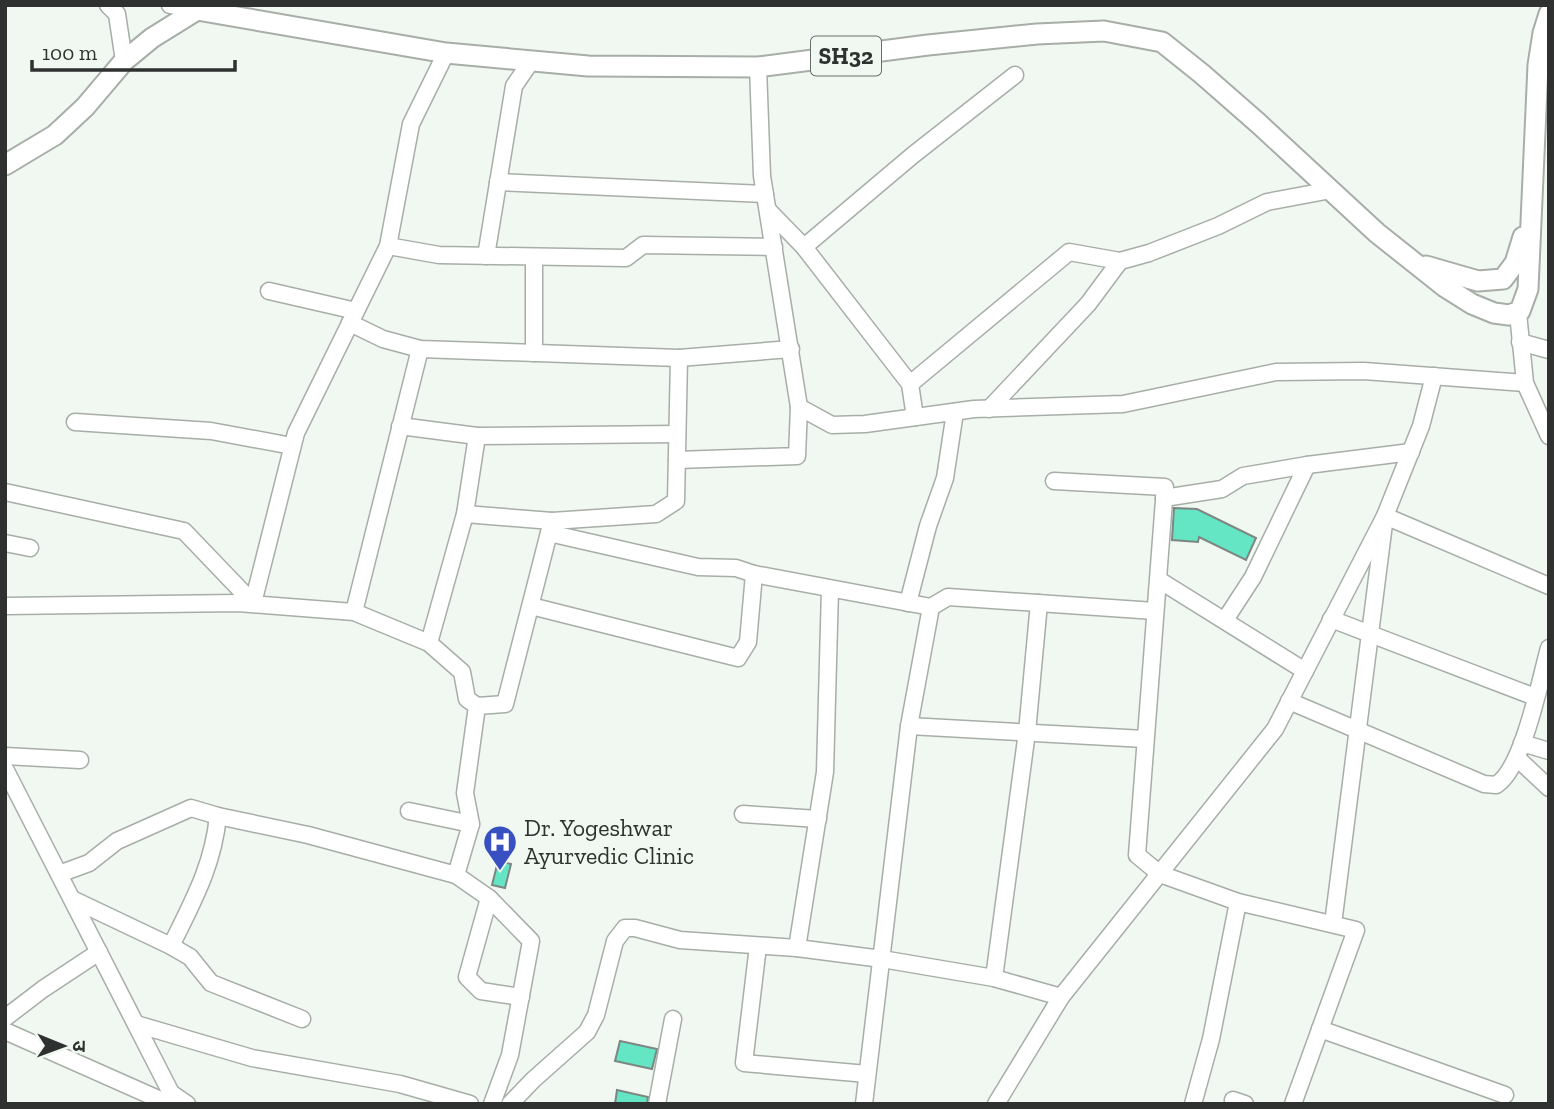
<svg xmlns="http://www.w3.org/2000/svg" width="1554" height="1109" viewBox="0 0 1554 1109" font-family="'Zilla Slab','Noto Sans Devanagari',serif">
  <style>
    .building { fill: #64e5c3; stroke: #7c8683; stroke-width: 2 }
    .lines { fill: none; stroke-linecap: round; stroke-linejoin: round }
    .minor-casing { stroke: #a6aea7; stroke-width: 19 }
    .major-casing { stroke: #a6aea7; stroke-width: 23 }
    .minor { stroke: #fff; stroke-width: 16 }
    .major { stroke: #fff; stroke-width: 19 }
    .labels { text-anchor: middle; stroke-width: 7; stroke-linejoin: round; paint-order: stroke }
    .shield { fill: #f0f8f1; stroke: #686d69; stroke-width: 2 }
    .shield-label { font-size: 23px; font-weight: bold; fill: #2e312f }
    .poi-label { font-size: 24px; fill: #2e312f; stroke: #f0f8f1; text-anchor: start }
  </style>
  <rect width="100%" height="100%" fill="#f0f8f1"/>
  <g class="building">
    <polygon points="1174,508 1197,509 1256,538 1246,560 1199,537 1198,542 1172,540"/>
    <polygon points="498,861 511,864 505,888 492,885"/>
    <polygon points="620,1041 657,1049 652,1069 615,1061"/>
    <polygon points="617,1090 648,1097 647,1104 615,1104"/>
  </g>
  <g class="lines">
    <g class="minor-casing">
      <g id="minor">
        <polyline points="108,5 117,14 124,61"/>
        <polyline points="170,5 197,10"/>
        <polyline points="498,182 765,194"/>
        <polyline points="768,210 804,247 910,384 915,417"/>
        <polyline points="388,246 439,255 626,258 643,245 774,247"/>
        <polyline points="804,247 913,155 1015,75"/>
        <polyline points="486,256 514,86 532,60"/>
        <polyline points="534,257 534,353"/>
        <polyline points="269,291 356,311"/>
        <polyline points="1518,313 1525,383 1549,436"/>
        <polyline points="350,323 383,339 420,349 679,358 791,349"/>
        <polyline points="1520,342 1549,350"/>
        <polyline points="910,384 1069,252 1120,261 1149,253 1218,226 1267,202 1331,190"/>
        <polyline points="799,407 832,425 865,424 974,409 1123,404 1276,372 1364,371 1525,383"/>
        <polyline points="989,409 1088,304 1120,261"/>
        <polyline points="75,422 211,431 292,446"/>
        <polyline points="400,426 477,436 677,434"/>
        <polyline points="677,460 797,456 799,407 762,176 758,67"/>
        <polyline points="1054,481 1165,487 1137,855 1160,874 1238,902"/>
        <polyline points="5,492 184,531 253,603"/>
        <polyline points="1164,498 1222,489 1243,476 1307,465 1411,452"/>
        <polyline points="465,514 552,521 656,514 676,501 679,358"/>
        <polyline points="549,533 698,567 736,568 754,574 931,607 948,597 1155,611"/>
        <polyline points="5,543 30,548"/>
        <polyline points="1159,580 1305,671"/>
        <polyline points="253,603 296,433 388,246 411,124 446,53"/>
        <polyline points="908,603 928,526 945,478 955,412"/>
        <polyline points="5,606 238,603 354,612 429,643 462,672 467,699 477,706"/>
        <polyline points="531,606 738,658 748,642 754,574"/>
        <polyline points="354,612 420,349"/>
        <polyline points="1331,619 1535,697"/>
        <polyline points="1225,620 1253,577 1307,465"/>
        <polyline points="429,643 465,514 477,436"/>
        <path d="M1289,701L1484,784L1496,785C1523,769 1540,680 1549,648"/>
        <polyline points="909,726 1145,739"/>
        <polyline points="1522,743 1549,751"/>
        <polyline points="5,756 80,760"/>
        <polyline points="1517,758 1549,788"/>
        <polyline points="5,769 171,1093"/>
        <polyline points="409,811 471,824"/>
        <polyline points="743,814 818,819"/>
        <polyline points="59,874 89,863 117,841 191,808 218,816 308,835 456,875 471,824 465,793 477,706 505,704 552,521"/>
        <polyline points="456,875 489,898 531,941 510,1055 492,1104"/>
        <polyline points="489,898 467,977 481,991 521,997"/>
        <polyline points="72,899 171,946 190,957 211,983 302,1019"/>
        <polyline points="1333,924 1385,516 1549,586"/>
        <path d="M171,946C193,901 213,866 218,816"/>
        <polyline points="758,946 744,1063 867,1074"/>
        <polyline points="797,948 825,772 830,589"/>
        <polyline points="994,978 1027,732 1039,603"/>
        <polyline points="5,1018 43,989 99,952"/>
        <polyline points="136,1024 252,1058 400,1084 470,1104"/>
        <polyline points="1320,1029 1505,1095"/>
        <polyline points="5,1031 165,1102"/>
        <polyline points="1233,1100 1245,1104"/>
        <polyline points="165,1102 171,1093 187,1104"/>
        <polyline points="510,1104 533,1080 587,1032 596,1015 615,941 625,928 635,928 680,940 797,948 882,959 994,978 1061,997"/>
        <polyline points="657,1104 673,1019"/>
        <polyline points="864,1104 909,726 931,607"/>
        <polyline points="996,1104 1061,997 1275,729 1385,516 1421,426 1434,376"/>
        <polyline points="1193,1104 1211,1039 1238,902 1356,930 1293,1104"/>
      </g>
    </g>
    <g class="major-casing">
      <g id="major">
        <polyline points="5,165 55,135 85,107 124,61 152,38 197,10 446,53 588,66 758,67 928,45 1037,34 1104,31 1162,42 1202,74 1258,123 1377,233 1445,287 1472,304 1494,313 1509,315 1520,311 1528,289 1538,65 1543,33 1549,14"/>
        <polyline points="1426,266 1478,281 1503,279 1515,263 1523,237"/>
      </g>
    </g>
    <use href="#minor" class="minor"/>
    <use href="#major" class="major"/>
  </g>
  <defs>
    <g id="hospital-pin" transform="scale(1.75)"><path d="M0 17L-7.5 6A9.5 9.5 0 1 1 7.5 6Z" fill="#3850c2" stroke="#f0f8f1"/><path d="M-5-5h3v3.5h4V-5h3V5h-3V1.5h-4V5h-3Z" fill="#fff"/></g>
  </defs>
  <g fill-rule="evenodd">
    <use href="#hospital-pin" x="500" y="842"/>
  </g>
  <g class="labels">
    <rect class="shield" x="811" y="36.5" width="70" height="39" rx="5"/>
    <g class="shield-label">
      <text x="846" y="64">SH32</text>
    </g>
    <g class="poi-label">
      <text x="524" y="836">Dr. Yogeshwar<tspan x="524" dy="28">Ayurvedic Clinic</tspan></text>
    </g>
  </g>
  <rect width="1554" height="1109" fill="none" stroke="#2e312f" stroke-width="14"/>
  <g transform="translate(63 1046) rotate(91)" stroke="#f0f8f1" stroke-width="5" paint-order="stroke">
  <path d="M0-5L12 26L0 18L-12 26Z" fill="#2e312f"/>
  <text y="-10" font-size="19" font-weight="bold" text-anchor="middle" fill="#2e312f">उ</text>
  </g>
  <path d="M32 60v10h203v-10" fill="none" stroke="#2e312f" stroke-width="3.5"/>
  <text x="42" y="60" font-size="21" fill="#2e312f" stroke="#f0f8f1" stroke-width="5" paint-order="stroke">100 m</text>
</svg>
